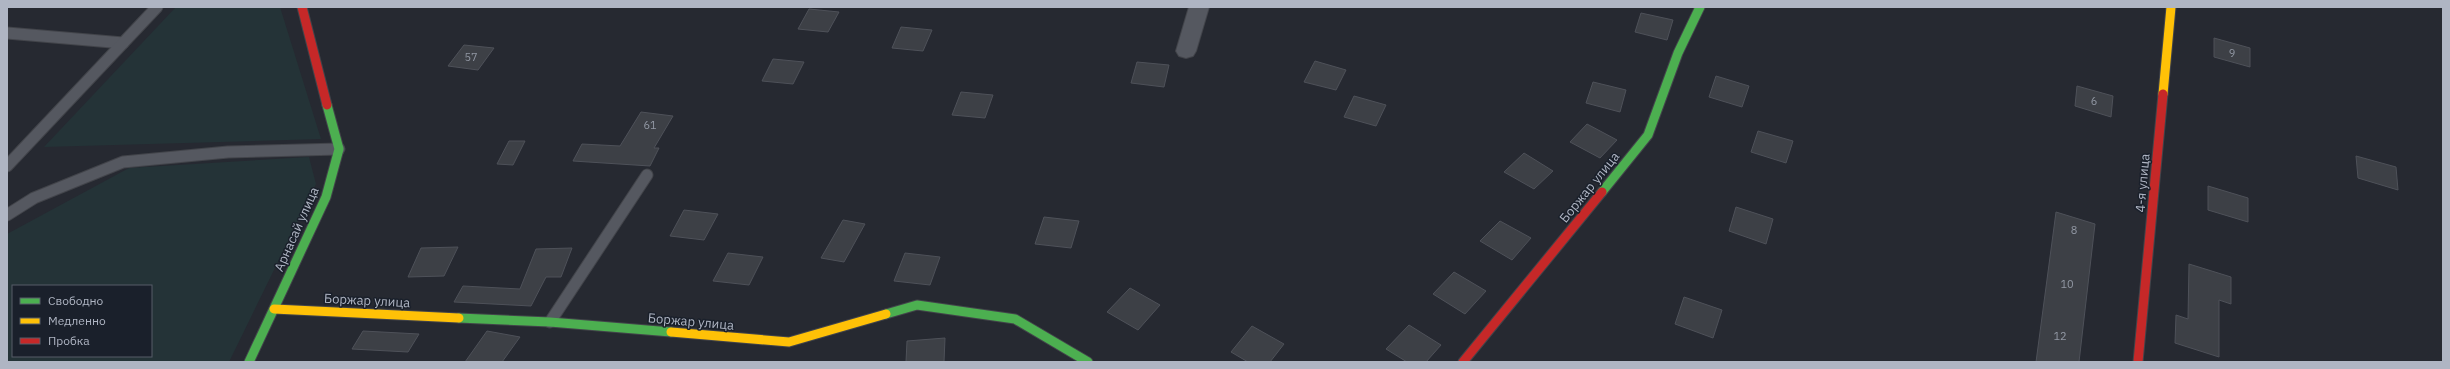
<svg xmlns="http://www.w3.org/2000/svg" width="2450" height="369" viewBox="0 0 2450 369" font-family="'IBM Plex Sans',sans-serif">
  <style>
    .green { fill: #243337; fill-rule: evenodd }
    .building { fill: #3d4046; stroke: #4e5159 }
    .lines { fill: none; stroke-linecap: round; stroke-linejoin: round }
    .lane-casing { stroke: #42444a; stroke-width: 13 }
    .street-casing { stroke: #42444a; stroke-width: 2 }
    .fast-casing { stroke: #42444a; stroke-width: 11 }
    .slow-casing { stroke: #42444a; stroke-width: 11 }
    .jam-casing { stroke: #42444a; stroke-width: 11 }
    .lane { stroke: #555860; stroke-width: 11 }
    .street { fill: #555860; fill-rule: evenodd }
    .fast { stroke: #4caf50; stroke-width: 9 }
    .slow { stroke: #ffc107; stroke-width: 9 }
    .jam { stroke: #c62828; stroke-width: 9 }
    .labels { text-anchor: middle; stroke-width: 3; stroke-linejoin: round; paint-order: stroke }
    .number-label { font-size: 11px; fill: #9298a4 }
    .street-label { font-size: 13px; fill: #afb5c3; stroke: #1a202b }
  </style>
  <rect width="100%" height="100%" fill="#262931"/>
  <g class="green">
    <polygon points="176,7 280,7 321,139 44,147"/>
    <path d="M309,157L316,184L229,362H7V234L129,168ZM13,286H151V356H13Z"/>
  </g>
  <g class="building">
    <polygon points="809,9 839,12 828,32 798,29"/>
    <polygon points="1641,13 1673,20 1667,40 1635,32"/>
    <polygon points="901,27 932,30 923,51 892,48"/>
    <polygon points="2214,38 2250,48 2250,67 2214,57"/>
    <polygon points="464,45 494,48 478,70 448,66"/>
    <polygon points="773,59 804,62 793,84 762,81"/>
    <polygon points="1315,61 1346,70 1336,90 1304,82"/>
    <polygon points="1137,62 1169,65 1164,87 1131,83"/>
    <polygon points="1716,76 1749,86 1742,107 1709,97"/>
    <polygon points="1593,82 1626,90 1620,112 1586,103"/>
    <polygon points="2077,86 2113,96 2111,117 2075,106"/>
    <polygon points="961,92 993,95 985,118 952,115"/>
    <polygon points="1354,96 1386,105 1376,126 1344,117"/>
    <polygon points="641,112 673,116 654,148 659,148 650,166 573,161 582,144 620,146"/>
    <polygon points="1587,124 1617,140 1600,158 1570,142"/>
    <polygon points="1758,131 1793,141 1786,163 1751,152"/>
    <polygon points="509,141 525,141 513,165 497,164"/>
    <polygon points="1524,153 1553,171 1534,189 1504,172"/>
    <polygon points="2356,156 2396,167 2398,190 2358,178"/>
    <polygon points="2208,186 2248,198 2248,222 2208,210"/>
    <polygon points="1736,207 1773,219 1766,244 1729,231"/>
    <polygon points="684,210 718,214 704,240 670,236"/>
    <polygon points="2056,212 2095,224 2079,362 2036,362"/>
    <polygon points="1044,217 1079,221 1071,248 1035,244"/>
    <polygon points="843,220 865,224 844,262 821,258"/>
    <polygon points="1500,221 1531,238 1512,260 1480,241"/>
    <polygon points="458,247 444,276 408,277 421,248"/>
    <polygon points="572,248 561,277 546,277 531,306 454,302 463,286 520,289 536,249"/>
    <polygon points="728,253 763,257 749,285 713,281"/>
    <polygon points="905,253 940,257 930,285 894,281"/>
    <polygon points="2189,264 2231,277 2231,304 2219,300 2219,357 2175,343 2176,315 2188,319"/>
    <polygon points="1454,272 1486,291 1465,314 1433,294"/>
    <polygon points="1130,288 1160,305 1138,330 1107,312"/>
    <polygon points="1684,297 1722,310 1713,338 1675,324"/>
    <polygon points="1409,325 1441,345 1426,362 1407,362 1386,349"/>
    <polygon points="1252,326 1284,344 1270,362 1248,362 1231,352"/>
    <polygon points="363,331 419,334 408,352 352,349"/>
    <polygon points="487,331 520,337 502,362 465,362"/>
    <polygon points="945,338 944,362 906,362 907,341"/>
  </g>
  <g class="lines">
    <g class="lane-casing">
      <g id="lane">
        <polyline points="7,33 123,43"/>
        <polyline points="7,166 157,7"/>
        <polyline points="7,215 34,198 123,162 228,152 339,149"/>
        <polyline points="550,322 647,175"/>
      </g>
    </g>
    <g class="street-casing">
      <polygon id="street" points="1189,7 1209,7 1196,51 1193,56 1186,58 1179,56 1176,51"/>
    </g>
    <g class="fast-casing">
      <g id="fast">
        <polyline points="1602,192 1648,135 1678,53 1700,7"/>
        <polyline points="886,314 917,305 1015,319 1088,362"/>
        <polyline points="459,318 550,322 671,332"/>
        <polyline points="249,362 326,197 339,149 327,105"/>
      </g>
    </g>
    <g class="slow-casing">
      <g id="slow">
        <polyline points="2163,94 2171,7"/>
        <polyline points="274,309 459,318"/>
        <polyline points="671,332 789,342 886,314"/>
      </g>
    </g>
    <g class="jam-casing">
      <g id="jam">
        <polyline points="302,7 327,105"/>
        <polyline points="1463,362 1602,192"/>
        <polyline points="2138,362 2163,94"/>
      </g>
    </g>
    <use href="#lane" class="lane"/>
    <use href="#street" class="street"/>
    <use href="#fast" class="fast"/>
    <use href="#slow" class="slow"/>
    <use href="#jam" class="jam"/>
  </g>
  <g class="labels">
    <g class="number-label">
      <text x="2232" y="57">9</text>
      <text x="471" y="61">57</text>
      <text x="2094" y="105">6</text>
      <text x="650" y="129">61</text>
      <text x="2074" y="234">8</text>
      <text x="2067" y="288">10</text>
      <text x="2060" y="340">12</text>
    </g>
    <g class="street-label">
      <text transform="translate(2142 183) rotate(-85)" y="5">4-я улица</text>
      <text transform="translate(1589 187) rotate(-51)" y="5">Боржар улица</text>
      <text transform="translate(296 229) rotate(-66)" y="5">Арнасай улица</text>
      <text transform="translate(367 300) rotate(3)" y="5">Боржар улица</text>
      <text transform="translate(691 321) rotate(5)" y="5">Боржар улица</text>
    </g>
  </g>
  <rect width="2450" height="369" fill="none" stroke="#afb5c3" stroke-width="16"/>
  <rect x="12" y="285" width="140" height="72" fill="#1a202b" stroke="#565c68"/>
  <rect x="20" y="298" width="20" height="6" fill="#4caf50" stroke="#565c68"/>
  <text x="48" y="305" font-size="12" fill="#afb5c3">Свободно</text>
  <rect x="20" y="318" width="20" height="6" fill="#ffc107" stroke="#565c68"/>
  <text x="48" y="325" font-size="12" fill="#afb5c3">Медленно</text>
  <rect x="20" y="338" width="20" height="6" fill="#c62828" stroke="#565c68"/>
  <text x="48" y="345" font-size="12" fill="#afb5c3">Пробка</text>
</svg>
